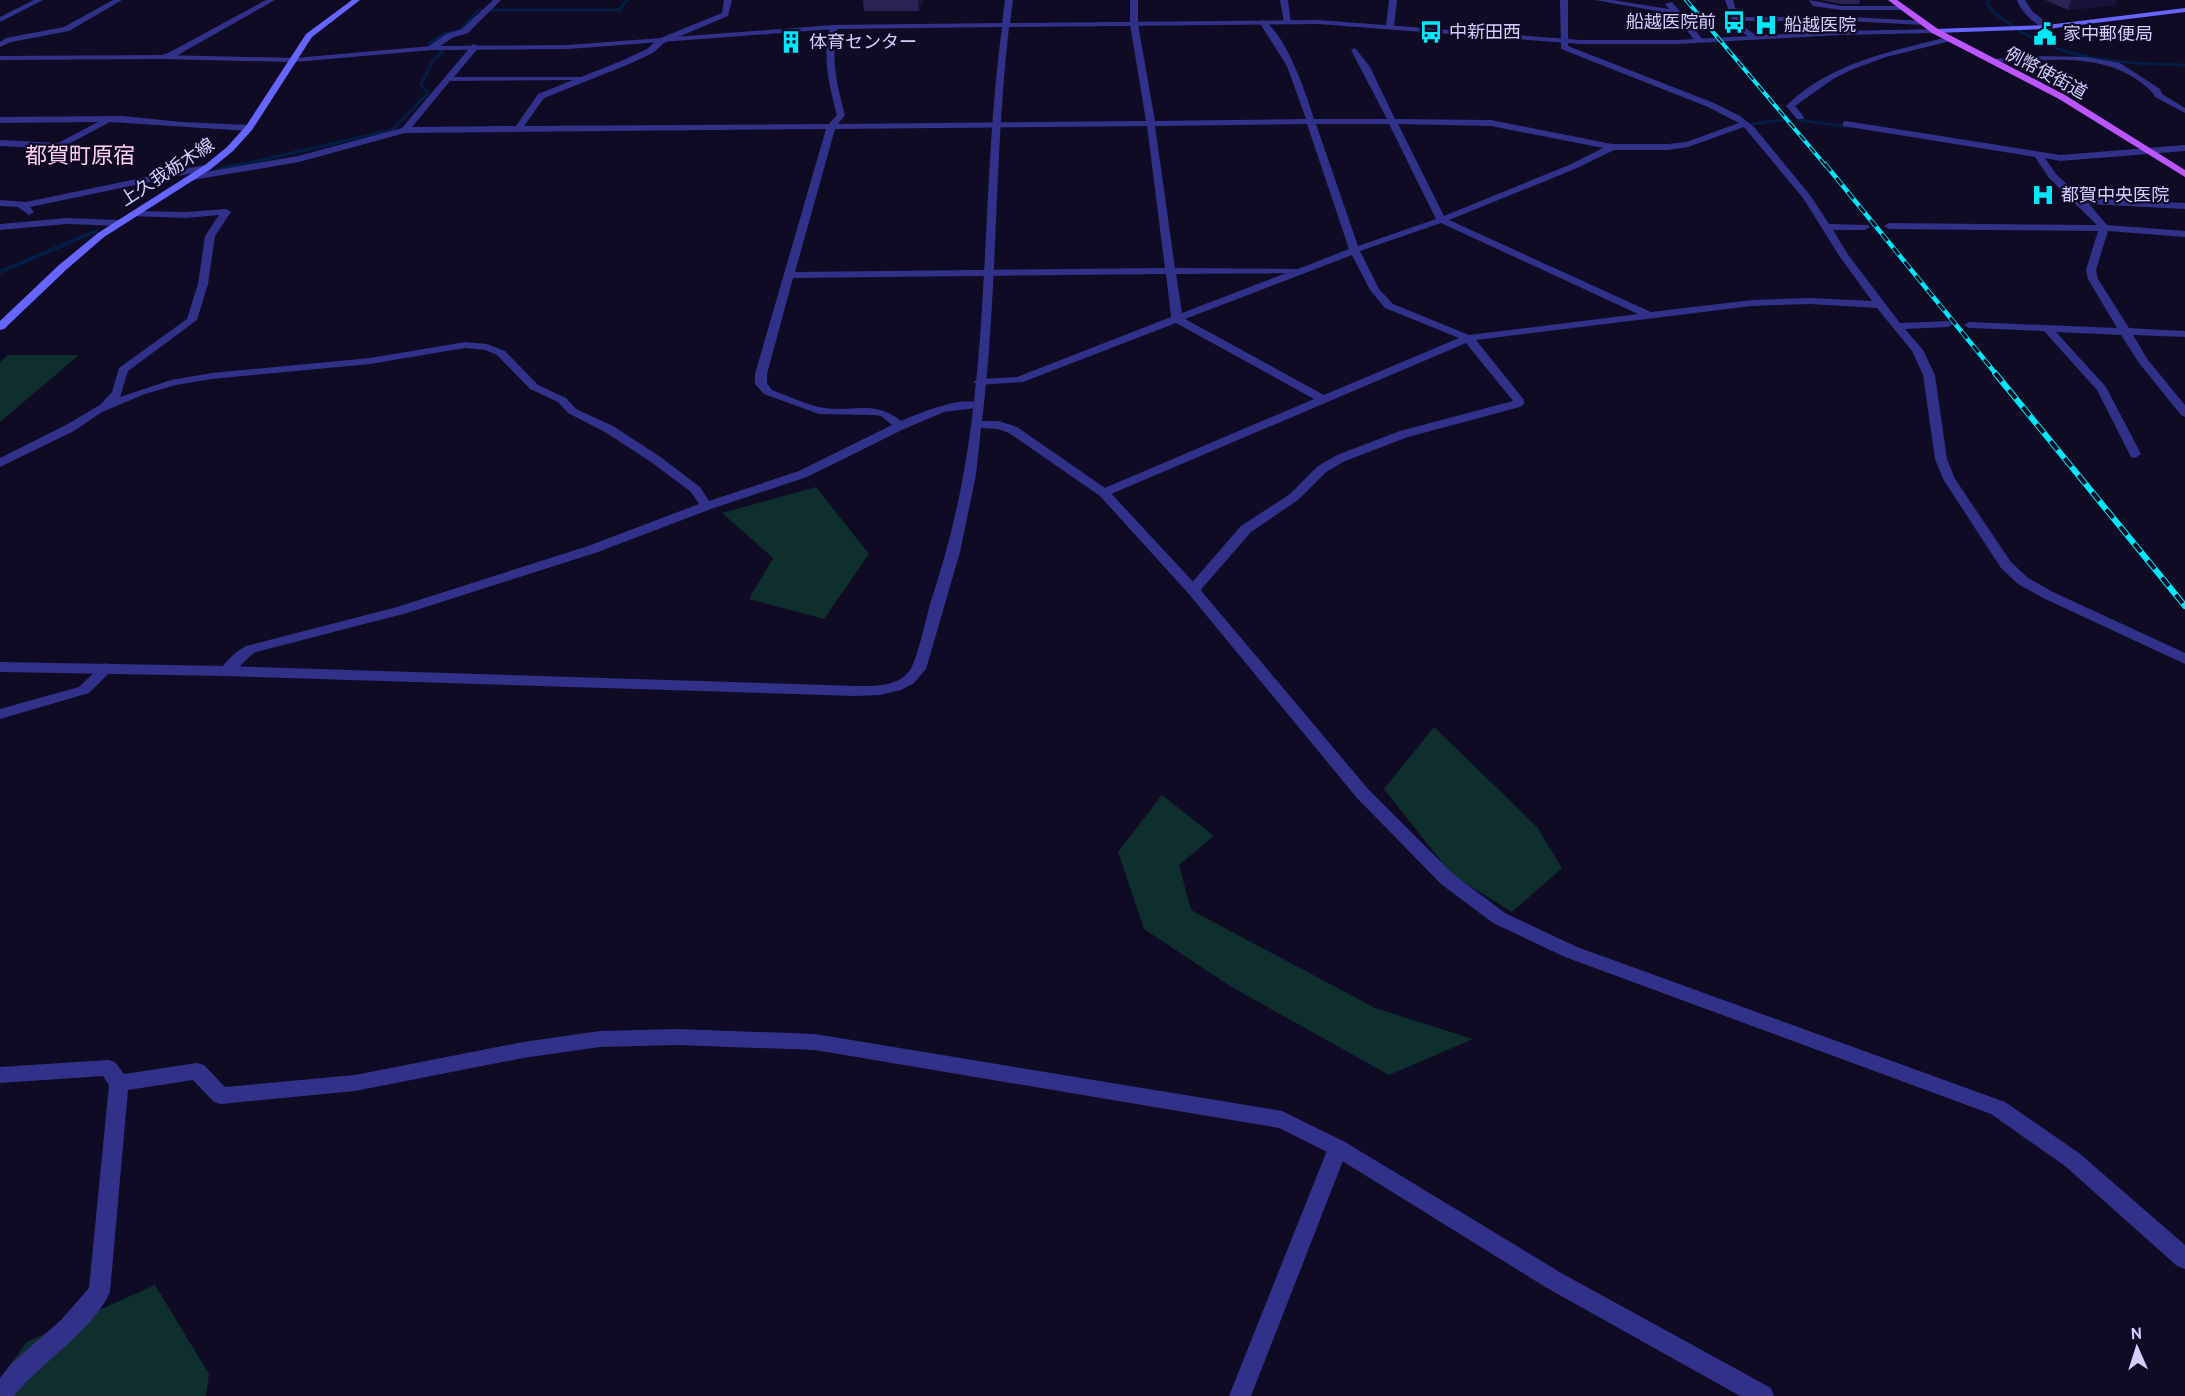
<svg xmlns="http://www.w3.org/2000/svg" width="2185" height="1396" viewBox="0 0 2185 1396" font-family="Cabin,'Noto Sans JP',sans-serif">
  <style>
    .green { fill: #0e2f2d }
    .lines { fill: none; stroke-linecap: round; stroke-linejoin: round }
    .stream-far1 { stroke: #041d45; stroke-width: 3 }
    .stream { stroke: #041d45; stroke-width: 4 }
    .minor { fill: #323189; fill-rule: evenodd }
    .tertiary { fill: #323189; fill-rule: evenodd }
    .secondary { fill: #66f; fill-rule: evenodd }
    .primary { fill: #bb56ff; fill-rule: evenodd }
    .rail-far2-casing { stroke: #00e8fa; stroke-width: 4 }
    .rail-far1-casing { stroke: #00e8fa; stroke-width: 4.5 }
    .rail-casing { stroke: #00e8fa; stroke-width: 6 }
    .rail-far2 { stroke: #0f0b24; stroke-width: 2; stroke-dasharray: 8; stroke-linecap: butt }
    .rail-far1 { stroke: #0f0b24; stroke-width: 3; stroke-dasharray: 9; stroke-linecap: butt }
    .rail { stroke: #0f0b24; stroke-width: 4; stroke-dasharray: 11; stroke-linecap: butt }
    .wall { fill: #2b2254 }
    .shaded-wall { fill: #181139 }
    .labels { text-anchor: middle; stroke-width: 4.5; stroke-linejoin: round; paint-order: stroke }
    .far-poi-label { font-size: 18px; fill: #d3cfff; stroke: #0f0b24; text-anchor: start }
    .far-street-label { font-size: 18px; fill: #d3cfff; stroke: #0f0b24 }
    .far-quarter-label { font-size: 22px; fill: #ffd1f0; stroke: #0f0b24 }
  </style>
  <rect width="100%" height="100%" fill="#0f0b24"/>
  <g class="green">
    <polygon points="8,355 79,355 0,422 0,362"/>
    <polygon points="816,487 869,554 824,619 749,599 773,558 722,513"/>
    <polygon points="1434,727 1537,827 1562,868 1512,912 1452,875 1384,789"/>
    <polygon points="1162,795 1214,836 1179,865 1191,910 1375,1008 1473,1039 1389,1075 1230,986 1144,929 1118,852"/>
    <polygon points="155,1285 209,1374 206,1396 0,1396 0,1379 27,1342"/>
  </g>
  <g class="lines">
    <g class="stream-far1">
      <path d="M1989,0L1987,3C1992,13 2002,18 2011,25C2061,61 2126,64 2185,65"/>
      <polyline points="1798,120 1850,127"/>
      <polyline points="1752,124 1782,120"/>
      <polyline points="236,166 392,130 428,93 421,85 433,60 443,52 428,44 444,34 459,31 479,10 619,10 627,0"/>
    </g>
    <g class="stream">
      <polyline points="220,169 243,164"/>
      <polyline points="0,272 96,231"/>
    </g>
    <g class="minor">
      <polygon points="113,0 122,0 69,31 11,42 0,47 0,42 6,38 64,27"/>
      <polygon points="266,0 275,0 176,56 161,59 157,57 170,52"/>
      <polygon points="493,0 501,0 468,33 452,38 435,50 429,50 429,46 446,34 462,29"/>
      <path d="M724,0H732L728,16L664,43L653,53L627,65L544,98L524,126L829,124L837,115C829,85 822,57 830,27L834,25L838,27C830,57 837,85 845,115L838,124L1146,121L1130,24V0H1138V24L1155,121L1306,119L1287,66L1259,22L1263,20C1286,34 1306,93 1314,119H1387L1351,50L1355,48L1370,67L1395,119L1491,120L1612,144H1668L1686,142L1739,123L1708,107L1561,49L1560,0H1568V46L1714,103L1740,116L1754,127L1810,195L1829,224L1868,225L1870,227L1865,230H1833L1849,256L1900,323L1948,321L1953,324L1948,327L1905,329L1923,350L1935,375L1947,459L1955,479L2011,562L2028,578L2053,592L2185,653V664L2043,598L2018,584L2001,568L1943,479L1935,459L1923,375L1912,351L1877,308L1810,304L1752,306L1476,340L1524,400V404L1520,407L1408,437L1345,461L1326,472L1298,500L1251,532L1198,593H1188L1186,590L1188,587L1241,526L1290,494L1318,466L1337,455L1400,431L1513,401L1466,343L1104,497L1098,493L1100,490L1314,399L1176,323L1023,382L979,385L973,382L979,379L1017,377L1171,317L1166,274L793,278L767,374V383L772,390C789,396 808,406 825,408C856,412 874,400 901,421C918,414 967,393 982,405L976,408L944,412L904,429L807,477L711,509L598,552L407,613L256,652C245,658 238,672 226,676L219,671C226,661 235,652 246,646L397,607L588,546L699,504L691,492L651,462L605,432L568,413L558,402L530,389L497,355L485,350L465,348L370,364L212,379L176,385L145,394L102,412L74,431L0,467V458L66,425L100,405L112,392L119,368L187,319L198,284L205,236L219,215L186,218L130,216L128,214L133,211L186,212L226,209L231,212L215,236L208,284L197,320L128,371L120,397L171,380L212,373L370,358L465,342L487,344L505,351L538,385L566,398L576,409L613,426L659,456L700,487L709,501L799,471L892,425L881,416L874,415L819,414L764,394L755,384V374L826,129L405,133L299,162L193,180L188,177L193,174L298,156L402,128L473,44L480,46L454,77H581L621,61L647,49L658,39L722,13ZM573,80L538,94L516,126L412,127L450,81ZM1307,124L1349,249L1298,269L1175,268L1155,126ZM1316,124H1389L1436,219L1358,246ZM1398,124L1491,126L1603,148L1569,165L1444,216ZM1147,126L1165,268L795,272L835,129ZM1744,127L1803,198L1840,257L1872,301L1810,298L1752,300L1651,312L1449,220L1575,169L1614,150H1668L1688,147ZM1441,223L1638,314L1469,335L1393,304L1379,289L1360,251ZM1352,255L1370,290L1385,308L1459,338L1324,395L1185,319ZM1286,273L1182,313L1176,274Z"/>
      <polygon points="1280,0 1288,0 1291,24 1284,22"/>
      <polygon points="1389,0 1397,0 1394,26 1390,28 1386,26"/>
      <polygon points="1595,0 1612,0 1669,9 1665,4 1672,2 1703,40 1696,42 1674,14"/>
      <polygon points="1725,0 1733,0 1738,17 1850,17 1923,21 1927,23 1923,25 1850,21 1740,21 1741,25 1757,36 1758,38 1754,40 1735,28"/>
      <polygon points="1809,0 1841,6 1903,6 1907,8 1903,10 1841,10 1813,6"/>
      <path d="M2017,0H2025L2032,11L2050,25V29C2038,29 2020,11 2017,0Z"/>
      <path d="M1948,37H1951V41L1886,57L1853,69L1833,79L1795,106L1804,117L1803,119H1797L1786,106C1830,63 1891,51 1948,37Z"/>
      <path d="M2038,56L2086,57L2120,63L2160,89L2162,94L2185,108V113L2155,97C2152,90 2145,86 2139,81C2098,51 2039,61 1991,63L1987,61L1991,59Z"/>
      <polygon points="123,116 181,122 249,125 253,128 249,131 110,122 59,149 0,146 0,140 58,143 98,122 0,123 0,117"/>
      <polygon points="1846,121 2060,155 2185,145 2185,151 2060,161 2045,158 2056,174 2082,198 2185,203 2185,209 2089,204 2107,225 2185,231 2185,237 2108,231 2096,270 2098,279 2129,328 2185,331 2185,337 2133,335 2148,360 2185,405 2185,417 2181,415 2139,363 2121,335 2056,332 2106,387 2141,454 2135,458 2131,457 2097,390 2044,331 1969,328 1964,325 1969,322 2117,328 2088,279 2086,270 2098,231 1889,229 1884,226 1889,223 2097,225 2049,178 2035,157 1843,126 1843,122"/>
      <polygon points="204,165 207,166 207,170 30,207 34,212 29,215 18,207 0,206 0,200 26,202"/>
      <polygon points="67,218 118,220 123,223 118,226 67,224 0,230 0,224"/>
      <polygon points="107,663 114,668 89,693 0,719 0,709 79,687 102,665"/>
      <path d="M678,1029L815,1034L1282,1111L1345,1142L1563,1274L1771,1388L1774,1396H1740L1547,1288L1331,1154L1279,1128L815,1050L678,1045L600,1047L523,1058L355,1091L221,1104L214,1102L193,1080L128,1090L110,1292C92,1332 42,1361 14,1396H0V1378L11,1364L61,1320L89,1288L109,1085L103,1076L0,1083V1067L108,1060L115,1062L124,1074L197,1063L204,1065L225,1087L355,1075L523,1042L600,1031Z"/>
    </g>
    <g class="tertiary">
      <polygon points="34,0 43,0 0,22 0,17"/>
      <path d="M1005,0H1013L1010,23L1318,20L1581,40H1677L1840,31L1938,29L1935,33L1840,35L1677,44H1581L1318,24L1009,27C994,158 998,290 982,421H999L1017,427L1108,490L1198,587L1369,790L1453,874L1505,913L1577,947L2005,1102L2079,1153L2185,1245V1269L2177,1266L2065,1166L1991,1114L1565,957L1493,923L1441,884L1357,798L1188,593L1100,496L1009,433L998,429L981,428L976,475L960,552L926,669L914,683L901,690L880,695L856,696L226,676L0,672V662L226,666L856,686C875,686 898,687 910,670C917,660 926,619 930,604C944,562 955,520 963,477C990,330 982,176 1002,27L834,29L568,49L432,50L295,62L161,59L0,60V56L161,55L295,58L432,46L568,45L834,25L1002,23Z"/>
      <polygon points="1338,1139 1345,1142 1348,1148 1251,1396 1229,1396 1328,1148 1331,1142"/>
    </g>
    <g class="secondary">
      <polygon points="352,0 360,0 312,37 252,130 233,151 211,169 104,237 67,269 4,329 0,330 0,321 59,265 98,233 205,165 227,147 246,126 306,34"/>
      <polygon points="2185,8 2185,12 2047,29 1935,33 1931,31 1935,29 2047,25"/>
    </g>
    <polygon class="primary" points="1888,0 1897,0 1938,29 2065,95 2185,170 2185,177 2059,99 1932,33"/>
    <g class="rail-far2-casing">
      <polyline id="rail-far2" points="1686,0 1826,166"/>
    </g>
    <g class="rail-far1-casing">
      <polyline id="rail-far1" points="1825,164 1996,374"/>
    </g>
    <g class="rail-casing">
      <polyline id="rail" points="1995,373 2185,606"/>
    </g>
    <use href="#rail-far2" class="rail-far2"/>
    <use href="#rail-far1" class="rail-far1"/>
    <use href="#rail" class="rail"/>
  </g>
  <g class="wall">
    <polygon points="863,0 923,0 919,11 864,11"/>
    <polygon points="1821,0 1860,0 1859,4 1841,4"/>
    <polygon points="2045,0 2117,0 2115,5 2068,10"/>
  </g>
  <g class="shaded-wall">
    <polygon points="918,0 923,0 919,11"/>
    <polygon points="2071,0 2117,0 2115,5 2068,10"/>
  </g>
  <defs>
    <g id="bus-bare" transform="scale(1.8)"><path d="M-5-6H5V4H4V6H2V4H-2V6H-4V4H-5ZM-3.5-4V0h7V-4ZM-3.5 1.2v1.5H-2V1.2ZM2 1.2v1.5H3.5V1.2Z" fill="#00e8fa" stroke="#0f0b24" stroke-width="2.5" paint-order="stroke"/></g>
    <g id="hospital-bare" transform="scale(1.8)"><path d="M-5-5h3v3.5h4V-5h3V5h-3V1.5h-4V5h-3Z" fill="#00e8fa" stroke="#0f0b24" stroke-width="2.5" paint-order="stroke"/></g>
    <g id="civic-bare" transform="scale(1.8)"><path d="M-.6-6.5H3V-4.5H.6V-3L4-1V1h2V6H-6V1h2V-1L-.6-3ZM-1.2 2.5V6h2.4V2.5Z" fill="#00e8fa" stroke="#0f0b24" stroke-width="2.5" paint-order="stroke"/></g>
    <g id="building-bare" transform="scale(1.8)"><path d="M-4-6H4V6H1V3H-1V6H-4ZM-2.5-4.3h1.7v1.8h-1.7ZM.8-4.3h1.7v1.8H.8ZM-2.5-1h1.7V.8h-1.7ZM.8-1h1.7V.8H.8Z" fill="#00e8fa" stroke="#0f0b24" stroke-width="2.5" paint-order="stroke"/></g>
  </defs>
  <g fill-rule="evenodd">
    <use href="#bus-bare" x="1734" y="22"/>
    <use href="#hospital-bare" x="1766" y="25"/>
    <use href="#bus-bare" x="1431" y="32"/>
    <use href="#civic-bare" x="2045" y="34"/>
    <use href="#building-bare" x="791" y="42"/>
    <use href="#hospital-bare" x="2043" y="195"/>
  </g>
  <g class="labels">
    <g class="far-poi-label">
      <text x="1716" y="28" text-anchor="end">船越医院前</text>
      <text x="1784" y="31">船越医院</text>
      <text x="1449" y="38">中新田西</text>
      <text x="2063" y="40">家中郵便局</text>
      <text x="809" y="48">体育センター</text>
      <text x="2061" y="201">都賀中央医院</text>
    </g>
    <g class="far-street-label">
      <text transform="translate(2046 73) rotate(28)" y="6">例幣使街道</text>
      <text transform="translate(167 172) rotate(-33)" y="6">上久我栃木線</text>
    </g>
    <g class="far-quarter-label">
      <text x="80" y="163">都賀町原宿</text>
    </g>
  </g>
  <g transform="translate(2137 1348) rotate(357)" stroke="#0f0b24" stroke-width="4.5" paint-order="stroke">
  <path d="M0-4.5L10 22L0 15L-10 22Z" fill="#d3cfff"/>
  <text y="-9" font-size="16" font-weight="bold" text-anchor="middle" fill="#d3cfff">N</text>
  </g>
</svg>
